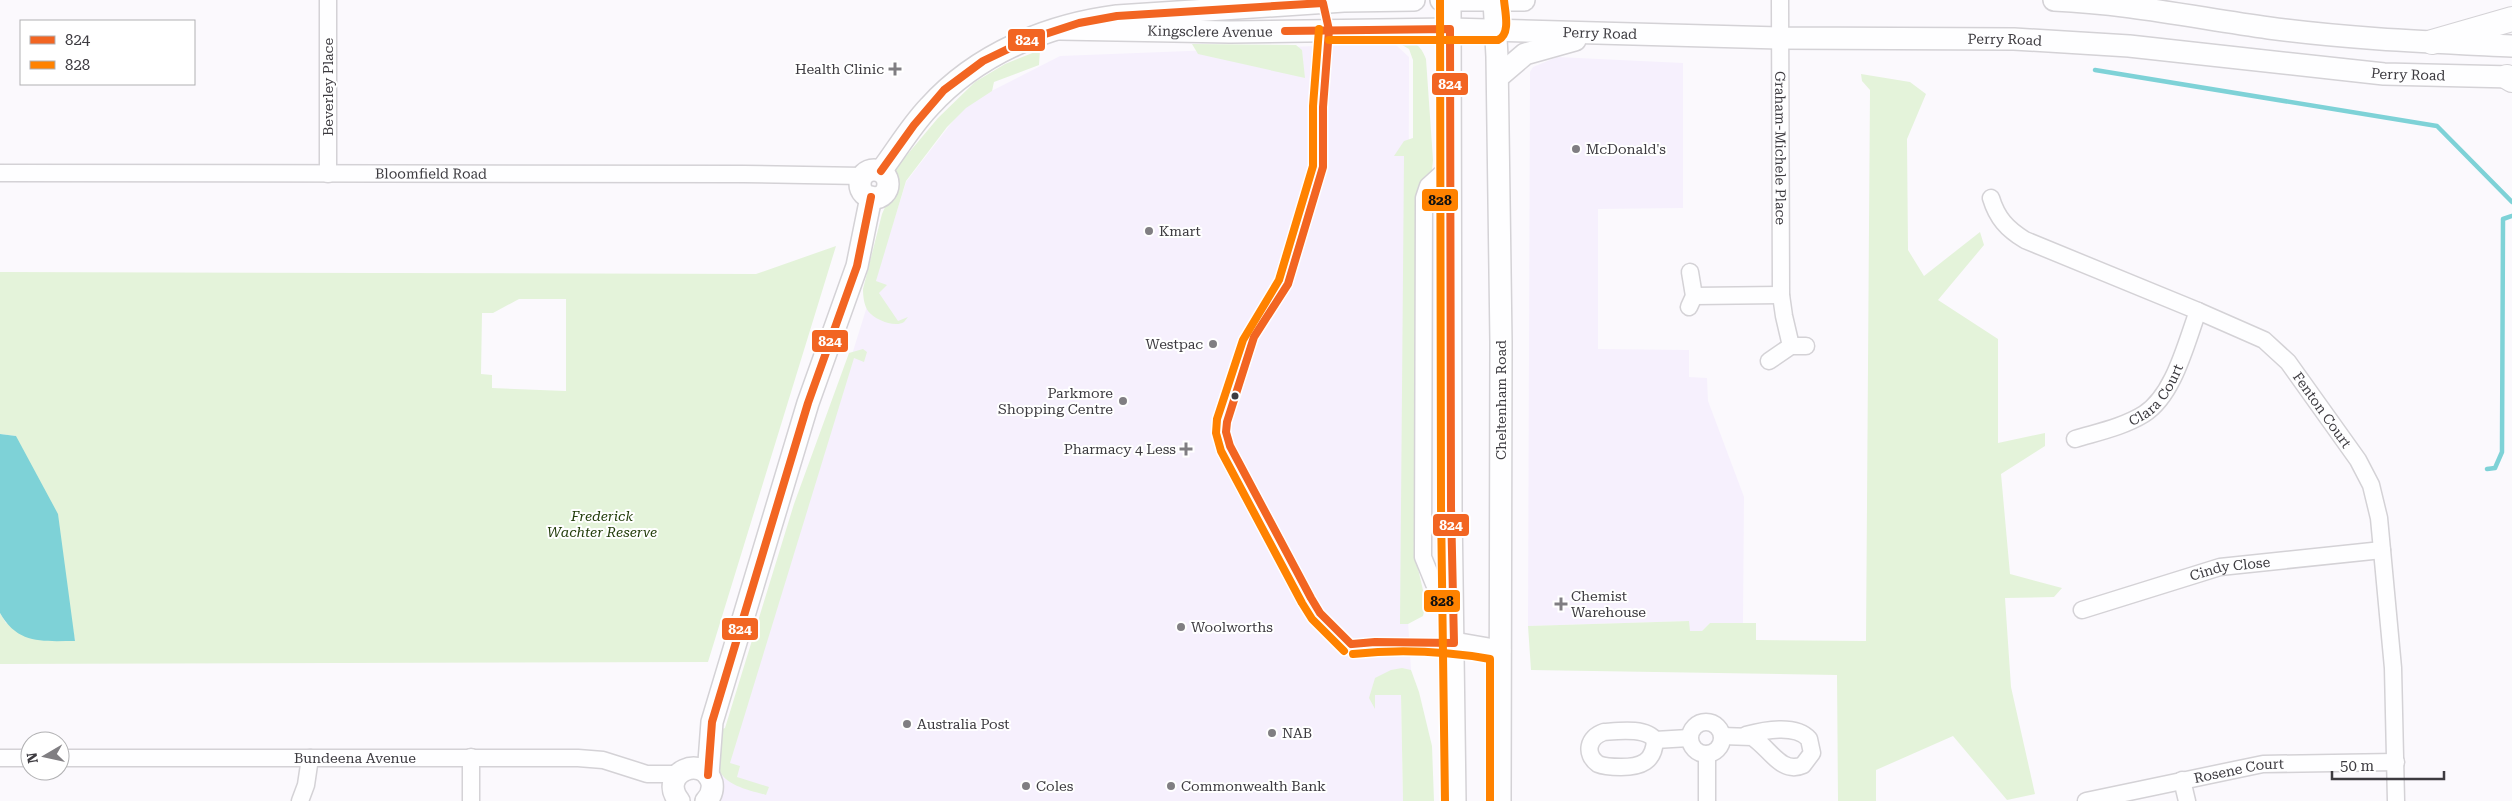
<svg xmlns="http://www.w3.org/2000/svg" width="2512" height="801" viewBox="0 0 2512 801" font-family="'Roboto Serif',serif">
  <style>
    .built { fill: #f6f0fd }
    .green { fill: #e4f3da; fill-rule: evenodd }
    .water { fill: #7ed2d7 }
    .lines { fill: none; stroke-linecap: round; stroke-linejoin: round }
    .stream { stroke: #7ed2d7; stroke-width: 4.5 }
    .minor-casing { stroke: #d4d2d6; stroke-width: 19 }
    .major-casing { stroke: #d4d2d6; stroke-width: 24 }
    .highway-casing { stroke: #d4d2d6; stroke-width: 26 }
    .minor { stroke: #fefeff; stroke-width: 16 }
    .major { stroke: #fefeff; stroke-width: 21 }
    .highway { stroke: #fefeff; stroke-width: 24 }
    .bus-1-casing { stroke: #fff; stroke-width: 11 }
    .bus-2-casing { stroke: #fff; stroke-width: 11 }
    .bus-1 { stroke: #f26522; stroke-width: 8 }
    .bus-2 { stroke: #ff8200; stroke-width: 8 }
    .poi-dot { fill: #807e82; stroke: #fff; stroke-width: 2 }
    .bus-dot { fill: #3d3b40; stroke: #fff; stroke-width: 2 }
    .labels { text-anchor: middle; stroke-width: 4; stroke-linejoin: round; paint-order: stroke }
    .street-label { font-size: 14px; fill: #3d3b40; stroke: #fff }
    .poi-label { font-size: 14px; fill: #3d3b40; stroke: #fff; text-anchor: start }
    .park-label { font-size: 14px; font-style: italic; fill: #233d0b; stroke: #fff }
    .line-badge { stroke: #fff; stroke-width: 2 }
    .badge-label { font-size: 14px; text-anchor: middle; font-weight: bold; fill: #fff }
    .pale-badge-label { font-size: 14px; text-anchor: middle; font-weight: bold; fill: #111 }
  </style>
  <rect width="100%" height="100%" fill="#fbf9fd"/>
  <g class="built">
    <polygon points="1343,45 1396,45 1409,57 1408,621 1411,670 1401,695 1403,801 712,801 906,182 966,104 1060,56"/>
    <polygon points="1557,57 1683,63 1683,208 1598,209 1598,349 1689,350 1689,377 1707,378 1708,401 1744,497 1743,623 1710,623 1702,631 1689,631 1689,621 1528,626 1530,72 1533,67"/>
  </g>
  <g class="green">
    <path d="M1399,38C1413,40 1421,45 1426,59L1433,160L1432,170L1417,193L1416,560L1426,603L1423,616L1408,624H1400L1404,156H1394L1404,141L1413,138V60L1409,49L1397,42Z"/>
    <polygon points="1192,44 1296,45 1302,50 1305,78 1198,54"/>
    <path d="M1040,50L1039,65L994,82L992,91L966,108L947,127L906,181L876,281L887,285L879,293L898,321L908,317L904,322C895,328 875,320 868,311C864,305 863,296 863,289L882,214L895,184L896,168L938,118L975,82L1005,64Z"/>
    <polygon points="1861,74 1910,82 1926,94 1907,139 1908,250 1924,276 1980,232 1984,245 1938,300 1998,339 1998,443 2045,433 2045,446 2001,474 2010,574 2062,588 2054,597 2005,598 2011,687 2035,794 2007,800 1953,736 1876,770 1876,801 1838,801 1837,675 1531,670 1528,626 1689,621 1690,631 1702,631 1710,623 1756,623 1756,640 1866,641 1870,90 1862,81"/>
    <path d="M836,246L708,662L0,664V613L6,623L75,641L69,607L16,436L0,434V272L756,274ZM519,299H566V391L492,388V375L481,374L482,313H493Z"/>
    <path d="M863,349L867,352L864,362L854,358L730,763L740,766L737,777L769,787L766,795C749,790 724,786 717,766C714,757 718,741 718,731L725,728L794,504L849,353Z"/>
    <polygon points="1402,668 1411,670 1419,692 1432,746 1434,801 1403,801 1401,695 1375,695 1375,709 1369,698 1375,678 1391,670"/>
  </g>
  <path class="water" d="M0,434L16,436L58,514L75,641C43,641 18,645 0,613Z"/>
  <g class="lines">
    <g class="stream">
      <polyline points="2095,70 2437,126 2512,202"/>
      <polyline points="2487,469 2495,468 2502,452 2503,219 2512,216"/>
    </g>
    <g class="minor-casing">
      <g id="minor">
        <polyline points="328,0 328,174"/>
        <path id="s1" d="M1780,0L1781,295L1784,316L1791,346"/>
        <polyline points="1450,166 1428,186 1424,198 1423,557 1434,584 1453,598"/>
        <path id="s2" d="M0,173L743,174L862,176"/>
        <path id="s3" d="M1991,198C1997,218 2007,229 2025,240L2198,311L2264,340L2288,362L2358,460L2371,485L2379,518L2393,668L2396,801"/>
        <polyline points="1694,296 1781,295"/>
        <polyline points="1689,307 1694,296 1690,272"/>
        <polyline points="1769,361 1791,346 1806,346"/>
        <path id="s4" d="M2075,439C2098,432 2123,427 2144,414C2174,395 2186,343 2198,311"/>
        <path id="s5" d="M2082,610L2220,567L2382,550"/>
        <circle cx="1706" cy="738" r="16"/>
        <path d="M1604,732C1618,731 1646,727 1655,740C1654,762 1641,767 1621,767C1613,767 1605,767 1598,764C1584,754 1588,737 1604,732Z"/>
        <path d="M1722,736L1752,737C1769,747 1781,775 1803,765L1812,753L1809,739C1796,724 1764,730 1746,735"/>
        <polyline points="1655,740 1689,738"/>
        <polyline points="1707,754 1707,801"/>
        <polyline points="0,758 30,758"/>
        <path id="s6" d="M60,758H578L603,760L647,774H679"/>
        <polyline points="2182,780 2187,801"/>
        <polyline points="300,801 306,785 310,758"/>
        <polyline points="471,801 471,757"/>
        <path id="s7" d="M2086,801L2263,764L2396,762"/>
      </g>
    </g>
    <g class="major-casing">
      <g id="major">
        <polyline points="1441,0 1524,0"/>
        <polyline points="1450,0 1451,507 1455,801"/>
        <polyline points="1494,0 1497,57 1501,342 1500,801"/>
        <path d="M2054,0C2127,3 2197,18 2269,28C2350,39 2431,42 2512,46"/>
        <path id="s8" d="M1060,29L1230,32L1450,29L1779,38L2014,39L2129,46L2384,74L2512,77"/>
        <polyline points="1498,77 1525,54 1575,40"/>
        <circle cx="874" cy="184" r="14"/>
        <path d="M881,171C897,150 910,127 929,107C977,54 1047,25 1117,16L1344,1L1414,0"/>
        <polyline points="1454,643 1500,651"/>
        <polyline points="708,775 712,722 808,403 857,266 871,197"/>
        <path d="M679,801C657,773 704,753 712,783C713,790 711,796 706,801"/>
      </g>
    </g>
    <g class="highway-casing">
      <g id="highway">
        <polyline points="2432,42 2512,19"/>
        <polyline points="2507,77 2512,80"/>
      </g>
    </g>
    <use href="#minor" class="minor"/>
    <use href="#major" class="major"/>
    <use href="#highway" class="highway"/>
    <g class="bus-1-casing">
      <g id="bus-1">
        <polyline points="1285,31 1450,29 1451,507 1454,643 1375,642 1352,644"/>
        <polyline points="881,171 914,125 944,90 983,61 1027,40 1079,23 1117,16 1323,3 1329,30 1323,107 1323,167 1288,284 1254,337 1227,422 1226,432 1230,446 1311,598 1320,613 1351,644"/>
        <polyline points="708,775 712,722 808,403 857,266 871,197"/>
      </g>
    </g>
    <g class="bus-2-casing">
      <g id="bus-2">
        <polyline points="1440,0 1441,507 1445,801"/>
        <polyline points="1319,29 1313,106 1313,166 1279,280 1243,340 1217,419 1216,433 1221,451 1302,603 1312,619 1344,651"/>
        <path d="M1329,40H1498C1511,34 1505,12 1504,0"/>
        <path d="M1353,654C1399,649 1444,651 1490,659V801"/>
      </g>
    </g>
    <use href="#bus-1" class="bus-1"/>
    <use href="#bus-2" class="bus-2"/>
  </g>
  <g class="poi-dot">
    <path d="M892.5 61.5h5v5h5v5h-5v5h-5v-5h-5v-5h5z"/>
    <circle cx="1576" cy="149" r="5"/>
    <circle cx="1149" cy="231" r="5"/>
    <circle cx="1213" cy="344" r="5"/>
    <circle cx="1123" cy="401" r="5"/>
    <path d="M1183.5 441.5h5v5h5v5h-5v5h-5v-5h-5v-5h5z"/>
    <path d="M1558.5 596.5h5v5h5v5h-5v5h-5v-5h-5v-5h5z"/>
    <circle cx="1181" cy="627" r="5"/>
    <circle cx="907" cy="724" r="5"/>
    <circle cx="1272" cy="733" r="5"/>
    <circle cx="1026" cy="786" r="5"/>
    <circle cx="1171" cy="786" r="5"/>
  </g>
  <circle class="bus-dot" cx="1235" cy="396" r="4.5"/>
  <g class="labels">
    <g class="street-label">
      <text dy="5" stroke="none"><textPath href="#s8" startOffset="150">Kingsclere Avenue</textPath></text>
      <text dy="5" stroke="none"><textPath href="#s8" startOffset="540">Perry Road</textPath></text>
      <text dy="5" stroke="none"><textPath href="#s8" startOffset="945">Perry Road</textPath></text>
      <text dy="5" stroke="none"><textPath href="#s8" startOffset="1350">Perry Road</textPath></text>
      <text transform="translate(328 87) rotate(-90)" y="5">Beverley Place</text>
      <text dy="5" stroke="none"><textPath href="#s1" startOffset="148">Graham-Michele Place</textPath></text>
      <text dy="5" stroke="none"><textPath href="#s2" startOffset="431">Bloomfield Road</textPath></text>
      <text dy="5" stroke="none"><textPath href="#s4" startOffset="96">Clara Court</textPath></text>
      <text transform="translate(1501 400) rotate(-90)" y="5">Cheltenham Road</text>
      <text dy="5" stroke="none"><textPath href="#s3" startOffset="406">Fenton Court</textPath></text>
      <text dy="5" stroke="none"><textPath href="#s5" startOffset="154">Cindy Close</textPath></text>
      <text dy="5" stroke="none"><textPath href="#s6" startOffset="295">Bundeena Avenue</textPath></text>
      <text dy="5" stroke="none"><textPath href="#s7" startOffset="156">Rosene Court</textPath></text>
    </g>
    <g class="poi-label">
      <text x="884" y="74" text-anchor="end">Health Clinic</text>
      <text x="1586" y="154">McDonald's</text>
      <text x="1159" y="236">Kmart</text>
      <text x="1203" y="349" text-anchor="end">Westpac</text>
      <text x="1113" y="398" text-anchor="end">Parkmore<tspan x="1113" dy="16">Shopping Centre</tspan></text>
      <text x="1176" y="454" text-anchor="end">Pharmacy 4 Less</text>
      <text x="1571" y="601">Chemist<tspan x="1571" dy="16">Warehouse</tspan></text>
      <text x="1191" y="632">Woolworths</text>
      <text x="917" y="729">Australia Post</text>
      <text x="1282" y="738">NAB</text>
      <text x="1036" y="791">Coles</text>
      <text x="1181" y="791">Commonwealth Bank</text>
    </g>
    <g class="park-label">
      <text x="602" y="521">Frederick<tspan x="602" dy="16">Wachter Reserve</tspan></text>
    </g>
  </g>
  <g class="line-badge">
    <rect x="1007" y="28" width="39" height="24" rx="5" fill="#f26522"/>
    <rect x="1431" y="72" width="38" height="24" rx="5" fill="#f26522"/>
    <rect x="1421" y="188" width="38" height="24" rx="5" fill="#ff8200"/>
    <rect x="811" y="329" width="38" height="24" rx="5" fill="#f26522"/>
    <rect x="1432" y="513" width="38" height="24" rx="5" fill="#f26522"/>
    <rect x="1423" y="589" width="38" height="24" rx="5" fill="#ff8200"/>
    <rect x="721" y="617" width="38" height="24" rx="5" fill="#f26522"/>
  </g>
  <g class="badge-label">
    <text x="1027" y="45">824</text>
    <text x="1450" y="89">824</text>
    <text x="830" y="346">824</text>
    <text x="1451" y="530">824</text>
    <text x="740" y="634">824</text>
  </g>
  <g class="pale-badge-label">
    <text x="1440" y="205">828</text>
    <text x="1442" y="606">828</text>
  </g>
  <rect x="20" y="20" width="175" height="65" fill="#ffffff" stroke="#b1b1b3"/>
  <rect x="30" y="36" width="25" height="8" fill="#f26522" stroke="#b1b1b3"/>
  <text x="65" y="45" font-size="15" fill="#3d3b40">824</text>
  <rect x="30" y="61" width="25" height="8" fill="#ff8200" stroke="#b1b1b3"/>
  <text x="65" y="70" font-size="15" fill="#3d3b40">828</text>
  <g transform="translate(45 756) rotate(261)"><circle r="24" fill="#ffffff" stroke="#b1b1b3"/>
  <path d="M0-4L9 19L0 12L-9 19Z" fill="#807e82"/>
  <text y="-8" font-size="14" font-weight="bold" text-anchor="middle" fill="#3d3b40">N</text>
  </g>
  <path d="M2332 771v8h112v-8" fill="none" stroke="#3d3b40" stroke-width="2.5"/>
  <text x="2340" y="771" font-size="15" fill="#3d3b40" stroke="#ffffff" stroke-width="4" paint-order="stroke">50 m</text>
</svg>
